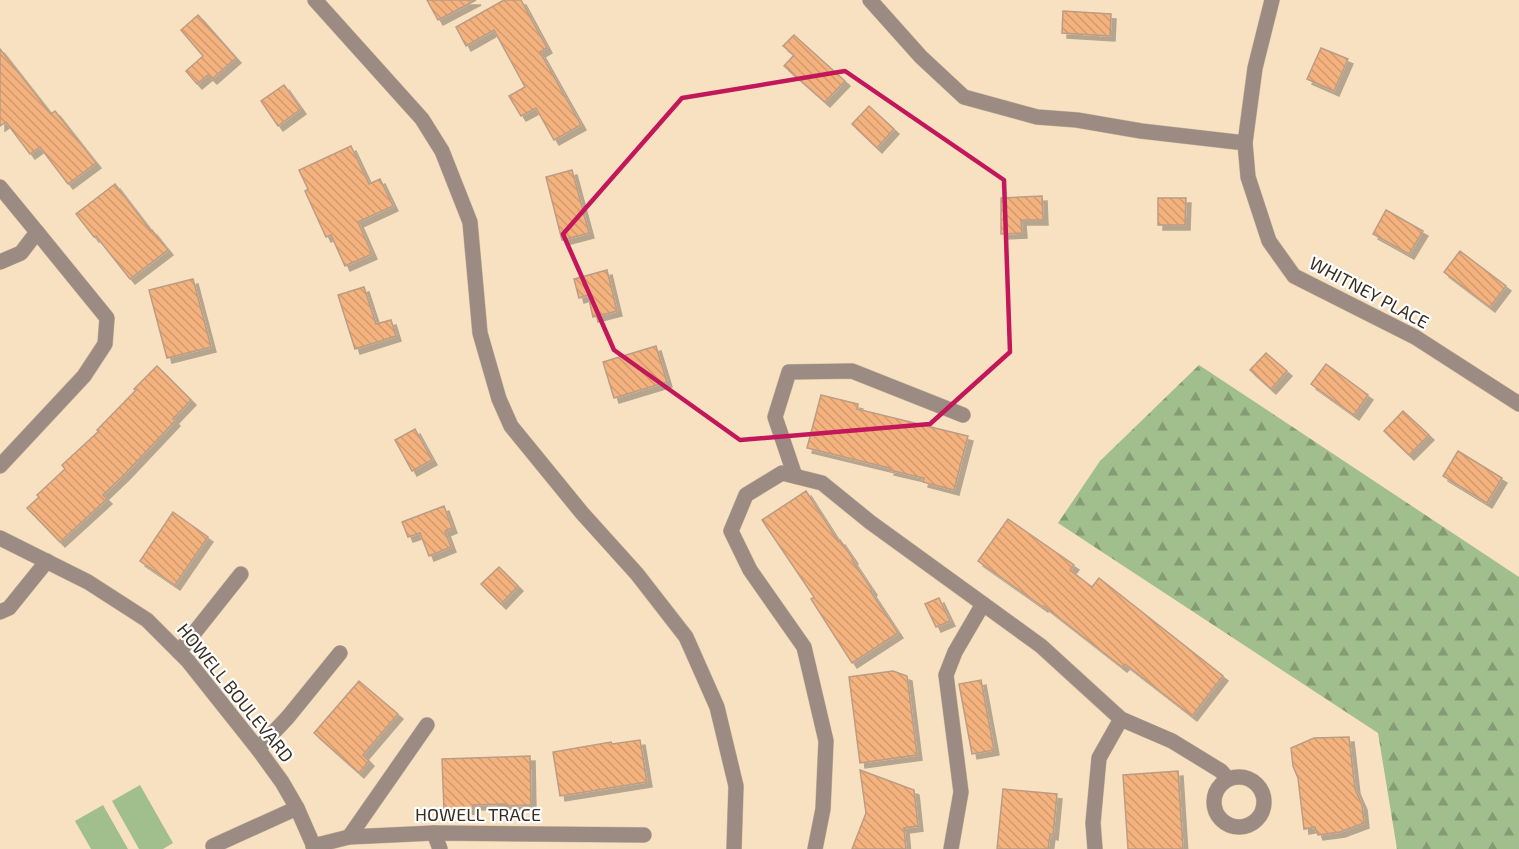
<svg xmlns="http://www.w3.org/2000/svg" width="1519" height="849" viewBox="0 0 1519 849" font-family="'Exo 2',sans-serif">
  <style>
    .forest { fill: url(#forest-firs) }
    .park { fill: #a1be8d }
    .building { fill: url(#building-back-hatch); stroke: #bb9c85; stroke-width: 1.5; filter: url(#shadow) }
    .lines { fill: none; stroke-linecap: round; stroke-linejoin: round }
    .minor-casing { stroke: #d1bda1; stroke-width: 16 }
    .minor { stroke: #9b8b83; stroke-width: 15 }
    .marked { fill: none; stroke: #c2185b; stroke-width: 4.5; stroke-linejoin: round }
    .labels { text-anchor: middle; stroke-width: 4.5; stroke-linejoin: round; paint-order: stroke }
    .street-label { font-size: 18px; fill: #372e22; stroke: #fff }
  </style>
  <defs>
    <pattern id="forest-firs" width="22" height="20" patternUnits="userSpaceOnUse" patternTransform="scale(1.5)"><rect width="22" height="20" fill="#a1be8d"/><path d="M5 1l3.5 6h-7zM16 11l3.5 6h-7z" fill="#849b73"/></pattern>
    <pattern id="building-back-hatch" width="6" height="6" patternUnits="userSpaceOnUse" patternTransform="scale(1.5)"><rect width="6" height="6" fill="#f4b37e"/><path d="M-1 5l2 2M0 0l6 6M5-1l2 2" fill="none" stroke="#d29a6d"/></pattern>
    <filter id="shadow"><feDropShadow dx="5" dy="5" stdDeviation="0" flood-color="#0004"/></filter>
  </defs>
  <rect width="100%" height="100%" fill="#f8e1c1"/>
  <polygon class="forest" points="1199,365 1519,577 1519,849 1397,849 1378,733 1058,523 1100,461"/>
  <g class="park">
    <polygon points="140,785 173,843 163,849 139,849 112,801"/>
    <polygon points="103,805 128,849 91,849 75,821"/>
  </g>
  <g class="building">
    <polygon points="427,0 476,0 438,20"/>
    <polygon points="504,0 521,0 547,48 540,52 581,125 554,140 536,108 521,116 509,96 525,87 494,30 466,46 456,27"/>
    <polygon points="1063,11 1111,14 1110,36 1062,33"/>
    <polygon points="198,15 236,58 212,79 208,75 197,84 186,71 203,56 181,30"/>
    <polygon points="794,35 845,81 825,102 784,66 794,55 783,46"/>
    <polygon points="1321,48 1348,59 1334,91 1307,79"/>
    <polygon points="0,49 51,114 55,111 96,163 68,184 40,147 30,154 6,122 0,126"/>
    <polygon points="284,85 301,109 278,126 261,101"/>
    <polygon points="869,106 894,129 877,148 852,124"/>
    <polygon points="351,146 369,184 380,179 393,206 358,222 372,254 345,266 331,235 326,237 305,191 308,189 299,170"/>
    <polygon points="572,170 589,233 562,240 546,177"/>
    <polygon points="115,184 151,231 152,230 168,250 130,279 96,236 94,237 76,214"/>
    <polygon points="1042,196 1043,220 1021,220 1022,233 1001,234 1001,198"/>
    <polygon points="1158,198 1186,198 1185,225 1158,225"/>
    <polygon points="1386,210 1423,231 1409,254 1373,234"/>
    <polygon points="1460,251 1506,286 1490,307 1444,272"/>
    <polygon points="607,270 617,311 593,317 588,295 579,298 574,279"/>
    <polygon points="193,279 211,347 167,358 149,290"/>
    <polygon points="364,287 376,324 391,320 396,336 355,349 338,295"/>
    <polygon points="656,346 667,382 614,398 603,362"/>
    <polygon points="1266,353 1287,371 1271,389 1250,370"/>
    <polygon points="1326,364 1368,395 1354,415 1311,384"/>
    <polygon points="157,366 191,400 173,419 175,421 124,475 103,495 107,499 60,542 27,508 39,497 37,495 65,469 62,465 99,431 97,430 136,390 134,389"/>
    <polygon points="821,395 858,404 857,409 968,436 954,490 923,482 924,478 889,470 890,468 807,448"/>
    <polygon points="1403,411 1429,435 1409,455 1384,431"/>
    <polygon points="415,429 432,460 412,471 395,440"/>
    <polygon points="1458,451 1502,478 1487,503 1443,476"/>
    <polygon points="806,491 838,541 840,540 853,559 852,560 872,590 871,592 898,633 852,663 811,599 814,597 762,520"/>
    <polygon points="444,506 452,528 445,531 451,547 429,556 420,533 408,537 402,522"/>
    <polygon points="173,512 208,537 175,585 140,561"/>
    <polygon points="1008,519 1074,565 1070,570 1092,587 1099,578 1223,676 1192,716 1125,664 1122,667 1044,606 1043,607 978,561"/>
    <polygon points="499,567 518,586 501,604 481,584"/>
    <polygon points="939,598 950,621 936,627 925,604"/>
    <polygon points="893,671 907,676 917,755 860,763 849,677"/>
    <polygon points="981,680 994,750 972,754 959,684"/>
    <polygon points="359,681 398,714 363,755 369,761 359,773 314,733"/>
    <polygon points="1349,737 1355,789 1362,805 1364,823 1340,832 1318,835 1315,827 1304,829 1298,778 1293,766 1291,748 1314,738"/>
    <polygon points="640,740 647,782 560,796 553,752 611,742 612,744"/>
    <polygon points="530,756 531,805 507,806 507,804 473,805 473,809 444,810 442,759"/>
    <polygon points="860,770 914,790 918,826 904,828 906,849 852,849 866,813"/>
    <polygon points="1178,771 1183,849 1128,849 1123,775"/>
    <polygon points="1003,789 1057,794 1053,835 1050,834 1048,849 997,849"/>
  </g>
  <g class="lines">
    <g class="minor-casing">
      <g id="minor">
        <polyline points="315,0 422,119 442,151 470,222 480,333 499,399 511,426 582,513 637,574 686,637 717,707 736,786 734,849"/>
        <polyline points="870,0 921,57 964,97 1037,117 1077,120 1141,131 1245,143"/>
        <polyline points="1272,0 1255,68 1245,143 1248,177 1269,241 1294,276 1415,337 1519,404"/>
        <polyline points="0,187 37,232 21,253 0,262"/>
        <polyline points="0,466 84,376 105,344 107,318 37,232"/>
        <polyline points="795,476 775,417 789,372 852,371 963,415"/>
        <polyline points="0,538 88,582 147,620 188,661 258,749 282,782 297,808 315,849"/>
        <polyline points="0,612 9,608 47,561"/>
        <polyline points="179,652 241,574"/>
        <polyline points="258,749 288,717 340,653"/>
        <circle cx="1239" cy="802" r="25"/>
        <polyline points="434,833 440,849"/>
        <polyline points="349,837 427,725"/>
        <polyline points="213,846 297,808"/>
        <polyline points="313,846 349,837 434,833 644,835"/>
        <polyline points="815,849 823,809 826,741 804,647 750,570 731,531 746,495 782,473 822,483 870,522 1041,646 1121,719 1172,741 1221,771 1228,779"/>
        <polyline points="951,849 961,792 946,675 955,652 983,604"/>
        <polyline points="1095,849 1093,823 1099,758 1121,719"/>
      </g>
    </g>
    <use href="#minor" class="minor"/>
  </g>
  <path class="marked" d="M845,71L1004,180L1010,352L930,424L740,440L614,350L563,234L682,98Z"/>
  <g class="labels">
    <g class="street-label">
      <text transform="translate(1369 293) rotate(28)" y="6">WHITNEY PLACE</text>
      <text transform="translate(235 693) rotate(51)" y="6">HOWELL BOULEVARD</text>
      <text x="478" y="821">HOWELL TRACE</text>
    </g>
  </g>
</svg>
